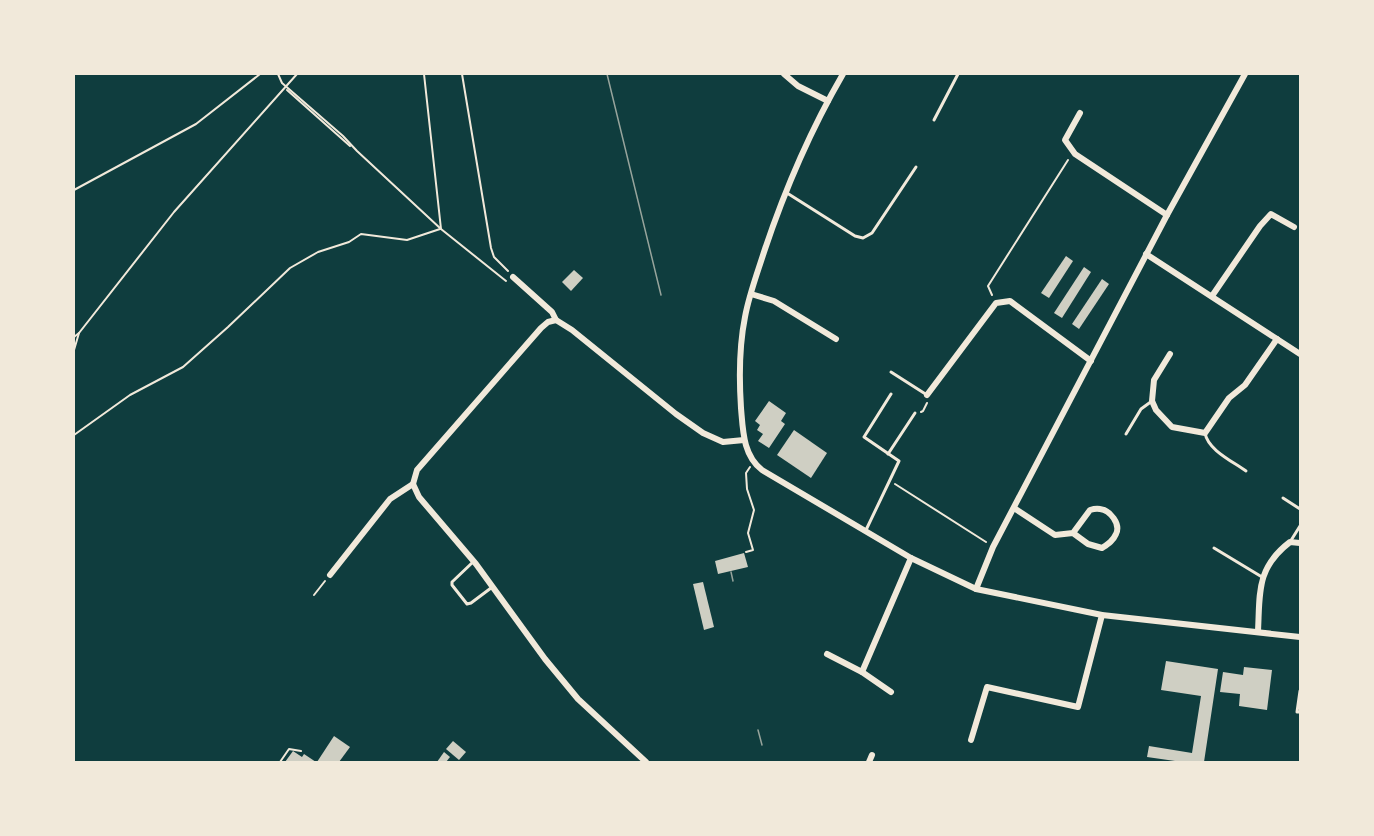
<svg xmlns="http://www.w3.org/2000/svg" width="1374" height="836" viewBox="0 0 1374 836" font-family="'Space Grotesk',sans-serif">
  <style>
    .building { fill: #cfcfc3 }
    .lines { fill: none; stroke-linecap: round; stroke-linejoin: round }
    .path { stroke: #f1e9da; stroke-width: 2 }
    .service { stroke: #f1e9da; stroke-width: 3 }
    .minor { stroke: #f1e9da; stroke-width: 6 }
    .tram { stroke: #97a49c; stroke-width: 1.5 }
  </style>
  <rect width="100%" height="100%" fill="#0f3d3e"/>
  <g class="building">
    <polygon points="1066,256 1073,261 1049,298 1041,293"/>
    <polygon points="1084,267 1091,272 1062,318 1054,313"/>
    <polygon points="574,270 583,278 571,291 562,282"/>
    <polygon points="1102,279 1109,284 1079,329 1072,324"/>
    <polygon points="769,401 786,413 781,421 785,424 769,448 758,441 763,434 757,430 760,425 755,421"/>
    <polygon points="794,430 827,453 811,478 777,455"/>
    <polygon points="744,553 748,567 718,574 715,561"/>
    <polygon points="703,582 714,627 704,630 693,584"/>
    <polygon points="1166,661 1218,669 1204,762 1182,762 1147,757 1149,746 1192,753 1201,696 1161,690"/>
    <polygon points="1244,667 1272,670 1267,710 1239,706 1240,694 1220,692 1223,672 1243,675"/>
    <polygon points="334,736 350,747 339,762 317,762"/>
    <polygon points="453,741 466,752 459,760 446,749"/>
    <polygon points="293,751 302,757 304,754 316,762 285,762"/>
    <polygon points="444,752 450,757 446,762 437,762"/>
  </g>
  <g class="lines">
    <g class="path">
      <polyline points="278,74 282,83 343,136 357,151 441,229 506,281"/>
      <polyline points="424,74 441,229"/>
      <polyline points="462,74 491,248 494,257 508,271"/>
      <polyline points="287,90 350,146"/>
      <polyline points="74,190 196,124 260,74"/>
      <polyline points="992,295 988,286 1068,160"/>
      <polyline points="74,337 79,333"/>
      <polyline points="74,350 79,333 174,212 297,74"/>
      <polyline points="921,412 923,411 927,403"/>
      <polyline points="74,435 130,395 183,367 228,327 290,268 318,252 349,242 361,234 407,240 440,229"/>
      <polyline points="895,484 986,542"/>
      <polyline points="746,552 753,550 748,533 754,510 747,489 746,473 750,467"/>
      <polyline points="314,595 325,581"/>
      <polyline points="280,762 289,749 301,751"/>
    </g>
    <g class="service">
      <polyline points="934,120 958,74"/>
      <polyline points="787,193 855,236 863,238 872,233 916,167"/>
      <polyline points="891,372 927,395"/>
      <path d="M1205,433C1208,450 1232,461 1246,471"/>
      <polyline points="1126,434 1141,409 1152,401"/>
      <polyline points="888,454 915,413"/>
      <polyline points="1283,498 1300,509"/>
      <polyline points="866,530 899,461 864,437 891,394"/>
      <polyline points="1290,542 1300,526"/>
      <polyline points="1214,548 1262,577"/>
      <polyline points="473,562 452,582 452,585 467,604 471,603 491,588"/>
      <polyline points="1300,691 1297,712 1300,712"/>
    </g>
    <g class="minor">
      <polyline points="784,74 798,86 828,101"/>
      <path d="M843,74C810,131 785,189 764,252C757,274 749,295 745,317C739,347 739,378 741,408C743,431 743,455 762,470L911,558L976,589L1102,615L1300,637"/>
      <polyline points="1080,113 1065,140 1075,154 1167,215"/>
      <polyline points="1146,254 1300,354"/>
      <polyline points="513,277 552,312 556,320 572,330 676,414 703,433 723,442 744,440"/>
      <polyline points="751,294 774,301 836,339"/>
      <polyline points="1212,296 1260,226 1271,214 1294,227"/>
      <polyline points="1170,354 1154,380 1152,401 1156,410 1172,427 1205,433 1229,398 1245,385 1277,339"/>
      <polyline points="927,395 996,303 1010,301 1091,361"/>
      <polyline points="413,484 419,497 476,564 545,659 578,699 646,762"/>
      <path d="M1014,508L1055,535L1073,533L1088,544L1102,548C1108,544 1113,541 1116,534C1121,524 1110,510 1100,509C1096,508 1093,509 1090,510L1073,533"/>
      <polyline points="330,575 390,499 413,484 417,470 541,328 548,322 556,320"/>
      <polyline points="976,589 993,547 1167,215 1245,74"/>
      <path d="M1258,631C1260,593 1256,568 1290,542L1300,543"/>
      <polyline points="827,654 862,672 891,692"/>
      <polyline points="862,672 911,558"/>
      <polyline points="971,740 987,687 1078,707 1102,615"/>
      <polyline points="869,762 872,755"/>
    </g>
    <g class="tram">
      <polyline points="607,74 661,295"/>
      <polyline points="731,572 733,581"/>
      <polyline points="758,730 762,745"/>
    </g>
  </g>
  <rect width="1374" height="836" fill="none" stroke="#f1e9da" stroke-width="150"/>
</svg>
